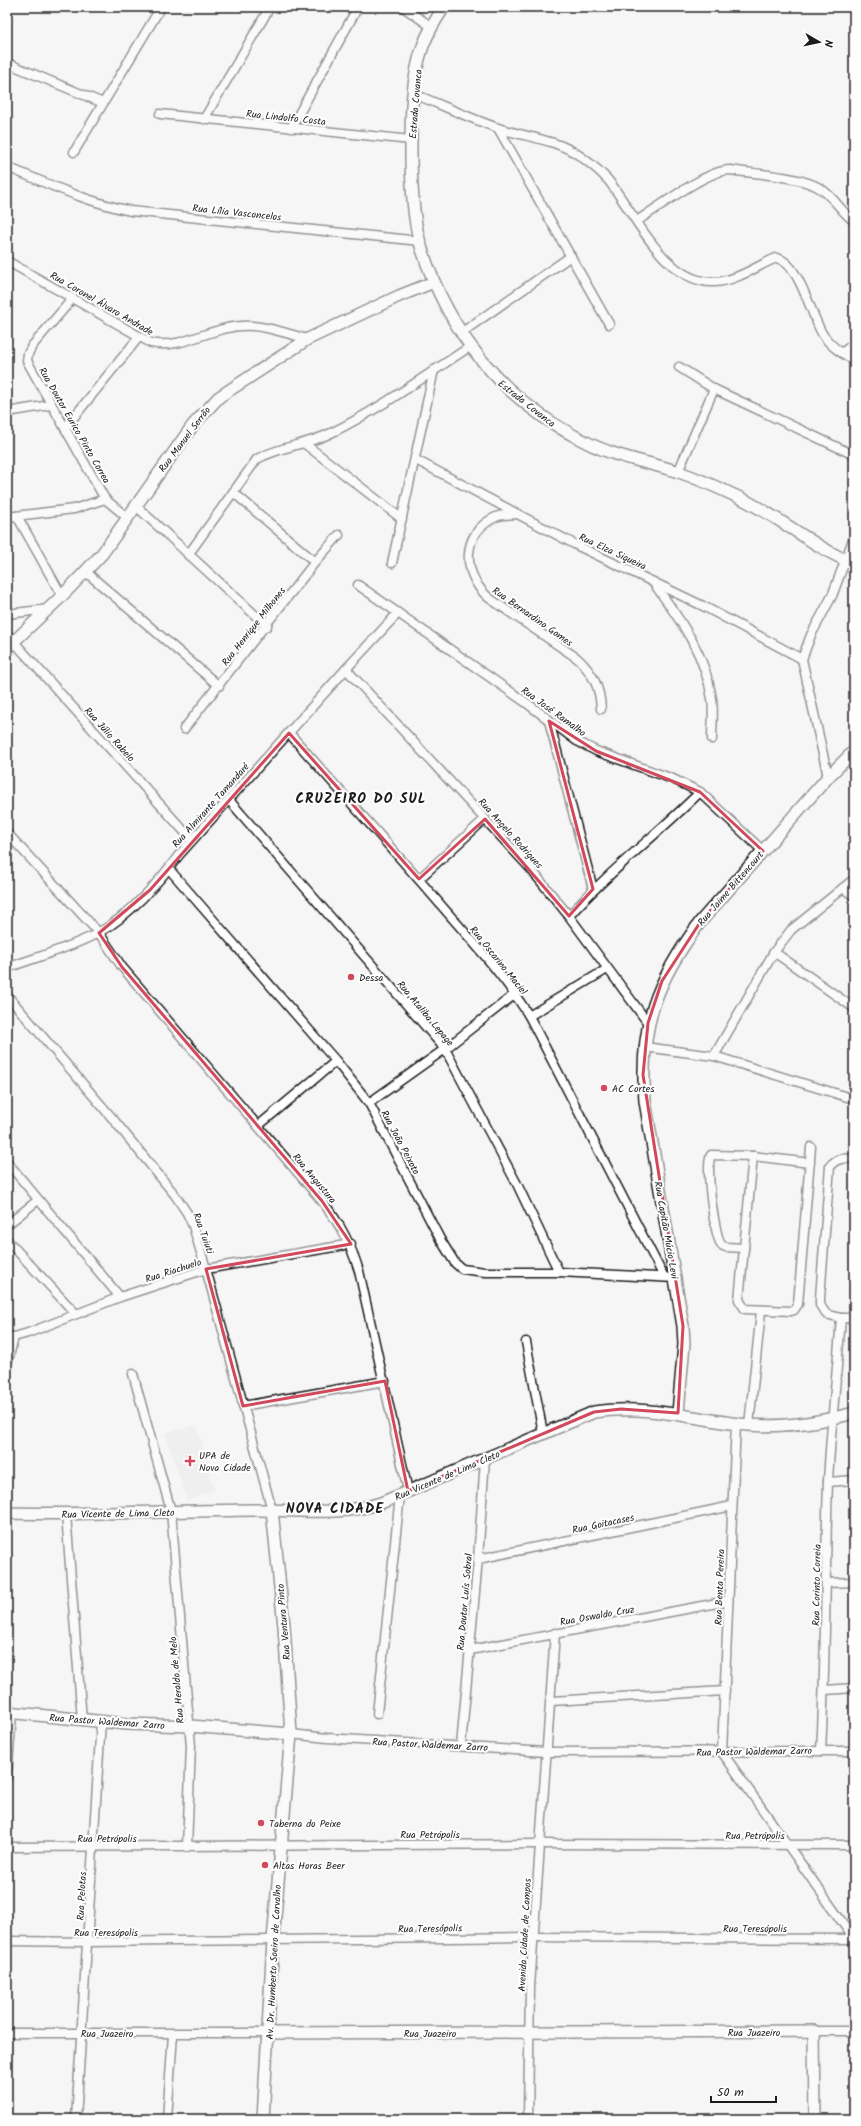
<svg xmlns="http://www.w3.org/2000/svg" width="861" height="2126" viewBox="0 0 861 2126" font-family="Kalam,sans-serif">
  <style>
    .built { fill: #e6e6e6 }
    .lines { fill: none; stroke-linecap: round; stroke-linejoin: round }
    .street-casing { stroke: #1c1c1c; stroke-width: 11 }
    .secondary-casing { stroke: #1c1c1c; stroke-width: 14 }
    .street { stroke: #fff; stroke-width: 8 }
    .secondary { stroke: #fff; stroke-width: 11 }
    .marked { fill: none; stroke: #d1495b; stroke-width: 3; stroke-linejoin: round }
    .poi-dot { fill: #d1495b; stroke: #fff; stroke-width: 1.5 }
    .labels { text-anchor: middle; stroke-width: 4; stroke-linejoin: round; paint-order: stroke }
    .street-label { font-size: 10px; fill: #1c1c1c; stroke: #fff }
    .poi-label { font-size: 10px; fill: #1c1c1c; stroke: #fff; text-anchor: start }
    .district-label { font-size: 14px; font-weight: bold; letter-spacing: 1px; fill: #1c1c1c; stroke: #fff }
  </style>
  <rect width="100%" height="100%" fill="#f6f6f6"/>
  <filter id="ink" filterUnits="userSpaceOnUse"><feTurbulence type="fractalNoise" baseFrequency=".025" numOctaves="2"/><feDisplacementMap in="SourceGraphic" scale="8" xChannelSelector="R" yChannelSelector="G"/><feConvolveMatrix kernelMatrix="1 2 1 2 8 2 1 2 1" color-interpolation-filters="sRGB"/></filter>
  <g filter="url(#ink)">
    <polygon class="built" points="197,1425 214,1490 187,1501 165,1433"/>
    <g class="lines">
      <g class="street-casing">
        <g id="street">
          <polyline points="403,7 432,27"/>
          <polyline points="7,63 103,103"/>
          <path d="M414,94C442,105 469,118 498,128C525,137 556,139 580,156C590,163 600,171 608,180C635,213 664,284 715,282C736,281 757,266 776,258C799,261 811,316 823,335C831,347 842,353 854,360"/>
          <polyline points="160,114 411,140"/>
          <polyline points="204,119 270,7"/>
          <polyline points="291,128 358,7"/>
          <polyline points="498,128 609,324"/>
          <polyline points="74,152 161,7"/>
          <path d="M7,167C48,184 87,202 131,211L420,241"/>
          <path d="M637,221C659,207 707,170 730,170C754,174 803,176 821,189C834,197 841,212 854,221"/>
          <path d="M7,261L151,343C181,350 211,327 241,326C263,324 287,334 308,339"/>
          <polyline points="73,298 32,346 28,354 27,361 105,499 128,518"/>
          <polyline points="461,333 571,256"/>
          <polyline points="842,353 854,343"/>
          <polyline points="679,367 714,389 854,455"/>
          <polyline points="7,412 50,405"/>
          <polyline points="65,428 139,337"/>
          <polyline points="305,444 402,519"/>
          <polyline points="416,460 576,545 703,606 802,659"/>
          <polyline points="678,472 714,389"/>
          <polyline points="233,492 315,562"/>
          <polyline points="136,506 267,626"/>
          <path d="M517,514C511,515 502,514 496,517C460,533 462,575 489,598L577,658C593,673 600,687 601,709"/>
          <polyline points="17,516 62,596"/>
          <polyline points="7,517 74,509 105,499"/>
          <path d="M188,555L257,459C281,446 307,445 331,433C380,409 425,376 471,346"/>
          <polyline points="392,563 434,370"/>
          <polyline points="86,572 219,686"/>
          <path d="M653,582C680,620 705,652 712,699C714,712 712,726 712,739"/>
          <polyline points="358,585 528,704 577,741 596,751 673,779 700,792 763,851"/>
          <polyline points="7,614 49,609"/>
          <polyline points="7,634 192,840"/>
          <polyline points="346,669 530,868 569,916 648,1023"/>
          <polyline points="549,721 593,889"/>
          <polyline points="184,729 315,562 339,535"/>
          <path d="M289,733C339,790 390,846 440,904C471,940 504,975 529,1016L664,1277"/>
          <polyline points="828,777 802,659 811,635 832,596 854,537"/>
          <polyline points="229,800 445,1049 517,1184 559,1272"/>
          <path d="M7,833L99,933L122,967L322,1201C340,1224 350,1242 359,1271L408,1491"/>
          <polyline points="169,869 336,1061 369,1103 440,1239 455,1263 462,1269 485,1272 559,1272 676,1278"/>
          <polyline points="419,879 485,819"/>
          <polyline points="843,888 854,896"/>
          <path d="M569,916C609,871 657,835 700,792"/>
          <polyline points="774,952 854,1008"/>
          <path d="M7,968C37,957 70,948 98,933C128,917 159,882 179,855L346,669L398,613"/>
          <polyline points="7,995 113,1119 175,1195 187,1213 193,1226 206,1269 272,1510"/>
          <polyline points="529,1016 607,969"/>
          <polyline points="644,1047 714,1056 854,1099"/>
          <polyline points="714,1056 774,952 791,930 854,879"/>
          <polyline points="369,1103 445,1049 515,994"/>
          <polyline points="258,1126 336,1061"/>
          <polyline points="753,1156 739,1300 745,1309 791,1311 794,1310 798,1304 811,1147"/>
          <path d="M854,1159C844,1158 836,1158 830,1166L820,1298V1305L826,1314L841,1318H854"/>
          <polyline points="7,1162 120,1297"/>
          <polyline points="7,1225 38,1200"/>
          <polyline points="7,1240 76,1314"/>
          <path d="M744,1248L726,1247C723,1246 722,1246 721,1244C714,1234 705,1164 711,1155L753,1156L810,1163"/>
          <polyline points="7,1336 14,1337 28,1333 120,1297 206,1269 351,1244"/>
          <polyline points="526,1342 543,1433"/>
          <polyline points="7,1364 14,1337"/>
          <polyline points="133,1374 171,1511 191,1746 187,1847"/>
          <polyline points="243,1406 385,1381"/>
          <polyline points="736,1423 722,1752 854,1939"/>
          <polyline points="749,1425 761,1311"/>
          <polyline points="828,1482 854,1480"/>
          <polyline points="66,1514 82,1720"/>
          <polyline points="478,1559 732,1506"/>
          <polyline points="826,1583 854,1582"/>
          <polyline points="470,1650 728,1601"/>
          <polyline points="825,1690 854,1688"/>
          <polyline points="551,1701 725,1691"/>
          <polyline points="377,1714 400,1495"/>
          <polyline points="291,1734 327,1738 546,1752 854,1751"/>
          <polyline points="461,1746 478,1559 485,1459"/>
          <path d="M821,1751C826,1661 825,1571 828,1481C831,1426 837,1372 841,1318"/>
          <polyline points="7,1777 12,1713"/>
          <polyline points="7,1847 539,1844 854,1845"/>
          <polyline points="7,1941 88,1942 534,1937 854,1939"/>
          <polyline points="814,2031 854,2031"/>
          <polyline points="7,2033 268,2033"/>
          <polyline points="76,2119 101,1721"/>
          <polyline points="167,2119 173,2034"/>
          <polyline points="528,2119 530,1987 555,1633"/>
        </g>
      </g>
      <g class="secondary-casing">
        <g id="secondary">
          <path d="M444,7C436,19 428,32 423,46C410,82 411,125 411,162C412,188 413,218 420,243C447,332 503,401 586,442C615,457 648,462 679,472C699,479 719,488 738,497C779,516 813,547 854,564"/>
          <polyline points="7,648 62,596 102,554 193,425 219,397 308,339 399,296 434,282"/>
          <path d="M678,1413L684,1344L683,1326L645,1101C639,1025 656,981 701,921L828,777L854,751"/>
          <path d="M7,1513C89,1515 170,1511 252,1510C298,1509 337,1517 381,1503L594,1412C651,1404 694,1420 748,1425C784,1428 820,1422 854,1413"/>
          <polyline points="7,1712 127,1724 190,1726 291,1734"/>
          <polyline points="268,2033 814,2031 815,2119"/>
          <polyline points="263,2119 273,1940 291,1734 284,1626 272,1510"/>
        </g>
      </g>
      <use href="#street" class="street"/>
      <use href="#secondary" class="secondary"/>
    </g>
  </g>
  <path d="M0 0H861V2126H0ZM549,721L596,751L700,792L763,851L701,921L662,981L648,1023L643,1075L683,1326L678,1413L621,1409L594,1412L408,1491L385,1381L243,1406L206,1269L351,1244L322,1201L122,967L99,933L150,890L289,733L419,879L485,819L569,916L593,889Z" fill="#f6f6f6" fill-opacity=".55" fill-rule="evenodd"/>
  <path class="marked" d="M549,721L596,751L700,792L763,851L701,921L662,981L648,1023L643,1075L683,1326L678,1413L621,1409L594,1412L408,1491L385,1381L243,1406L206,1269L351,1244L322,1201L122,967L99,933L150,890L289,733L419,879L485,819L569,916L593,889Z"/>
  <g class="poi-dot">
    <circle cx="351" cy="977" r="4"/>
    <circle cx="604" cy="1088" r="4"/>
    <path d="M188 1455h4v4h4v4h-4v4h-4v-4h-4v-4h4z"/>
    <circle cx="261" cy="1823" r="4"/>
    <circle cx="265" cy="1865" r="4"/>
  </g>
  <g class="labels">
    <g class="street-label">
      <text transform="translate(415 104) rotate(-85)" y="4">Estrada Covanca</text>
      <text transform="translate(286 117) rotate(6)" y="4">Rua Lindolfo Costa</text>
      <text transform="translate(237 212) rotate(6)" y="4">Rua Lília Vasconcelos</text>
      <text transform="translate(102 303) rotate(30)" y="4">Rua Coronel Álvaro Andrade</text>
      <text transform="translate(527 403) rotate(38)" y="4">Estrada Covanca</text>
      <text transform="translate(75 425) rotate(60)" y="4">Rua Doutor Eurico Pinto Correa</text>
      <text transform="translate(184 439) rotate(-53)" y="4">Rua Manuel Serrão</text>
      <text transform="translate(613 551) rotate(25)" y="4">Rua Elza Siqueira</text>
      <text transform="translate(533 616) rotate(35)" y="4">Rua Bernardino Gomes</text>
      <text transform="translate(253 626) rotate(-52)" y="4">Rua Henrique Milhones</text>
      <text transform="translate(554 711) rotate(36)" y="4">Rua José Ramalho</text>
      <text transform="translate(110 734) rotate(48)" y="4">Rua Júlio Rabelo</text>
      <text transform="translate(210 805) rotate(-48)" y="4">Rua Almirante Tamandaré</text>
      <text transform="translate(511 833) rotate(48)" y="4">Rua Angelo Rodrigues</text>
      <text transform="translate(730 888) rotate(-49)" y="4">Rua Jaime Bittencourt</text>
      <text transform="translate(499 960) rotate(51)" y="4">Rua Oscarino Maciel</text>
      <text transform="translate(426 1013) rotate(50)" y="4">Rua Ataliba Lepage</text>
      <text transform="translate(401 1142) rotate(62)" y="4">Rua João Peixoto</text>
      <text transform="translate(315 1178) rotate(50)" y="4">Rua Angustura</text>
      <text transform="translate(667 1230) rotate(80)" y="4">Rua Capitão Múcio Levi</text>
      <text transform="translate(204 1233) rotate(70)" y="4">Rua Tuiuti</text>
      <text transform="translate(173 1270) rotate(-18)" y="4">Rua Riachuelo</text>
      <text transform="translate(447 1475) rotate(-23)" y="4">Rua Vicente de Lima Cleto</text>
      <text transform="translate(118 1513) rotate(-1)" y="4">Rua Vicente de Lima Cleto</text>
      <text transform="translate(603 1523) rotate(-12)" y="4">Rua Goitacases</text>
      <text transform="translate(816 1585) rotate(-89)" y="4">Rua Corinto Correia</text>
      <text transform="translate(719 1587) rotate(-88)" y="4">Rua Benta Pereira</text>
      <text transform="translate(464 1602) rotate(-85)" y="4">Rua Doutor Luís Sobral</text>
      <text transform="translate(597 1615) rotate(-10)" y="4">Rua Oswaldo Cruz</text>
      <text transform="translate(283 1622) rotate(-95)" y="4">Rua Ventura Pinto</text>
      <text transform="translate(176 1680) rotate(-95)" y="4">Rua Heraldo de Melo</text>
      <text transform="translate(107 1721) rotate(4)" y="4">Rua Pastor Waldemar Zarro</text>
      <text transform="translate(430 1744) rotate(3)" y="4">Rua Pastor Waldemar Zarro</text>
      <text transform="translate(754 1751) rotate(-1)" y="4">Rua Pastor Waldemar Zarro</text>
      <text x="430" y="1838">Rua Petrópolis</text>
      <text x="755" y="1839">Rua Petrópolis</text>
      <text x="107" y="1842">Rua Petrópolis</text>
      <text transform="translate(81 1896) rotate(-87)" y="4">Rua Pelotas</text>
      <text transform="translate(430 1928) rotate(-1)" y="4">Rua Teresópolis</text>
      <text x="755" y="1932">Rua Teresópolis</text>
      <text x="106" y="1936">Rua Teresópolis</text>
      <text transform="translate(524 1935) rotate(-87)" y="4">Avenida Cidade de Campos</text>
      <text transform="translate(273 1962) rotate(-87)" y="4">Av. Dr. Humberto Soeiro de Carvalho</text>
      <text x="754" y="2036">Rua Juazeiro</text>
      <text x="107" y="2037">Rua Juazeiro</text>
      <text x="430" y="2037">Rua Juazeiro</text>
    </g>
    <g class="poi-label">
      <text x="359" y="981">Dessa</text>
      <text x="612" y="1092">AC Cortes</text>
      <text x="199" y="1459">UPA de<tspan x="199" dy="12">Nova Cidade</tspan></text>
      <text x="269" y="1827">Taberna do Peixe</text>
      <text x="273" y="1869">Altas Horas Beer</text>
    </g>
    <g class="district-label">
      <text x="361" y="803">CRUZEIRO DO SUL</text>
      <text x="335" y="1513">NOVA CIDADE</text>
    </g>
  </g>
  <rect width="861" height="2126" fill="none" stroke="#fff" stroke-width="24"/>
  <rect x="12" y="12" width="837" height="2102" fill="none" stroke="#1c1c1c" stroke-width="1.5" filter="url(#ink)"/>
  <g transform="translate(819 42) rotate(99)" stroke="#ffffff" stroke-width="3" paint-order="stroke">
  <path d="M0-3L7 15L0 10L-7 15Z" fill="#1c1c1c"/>
  <text y="-6" font-size="11" font-weight="bold" text-anchor="middle" fill="#1c1c1c">N</text>
  </g>
  <path d="M711 2096v6h65v-6" fill="none" stroke="#1c1c1c" stroke-width="2"/>
  <text x="717" y="2096" font-size="12" fill="#1c1c1c" stroke="#ffffff" stroke-width="3" paint-order="stroke">50 m</text>
</svg>
